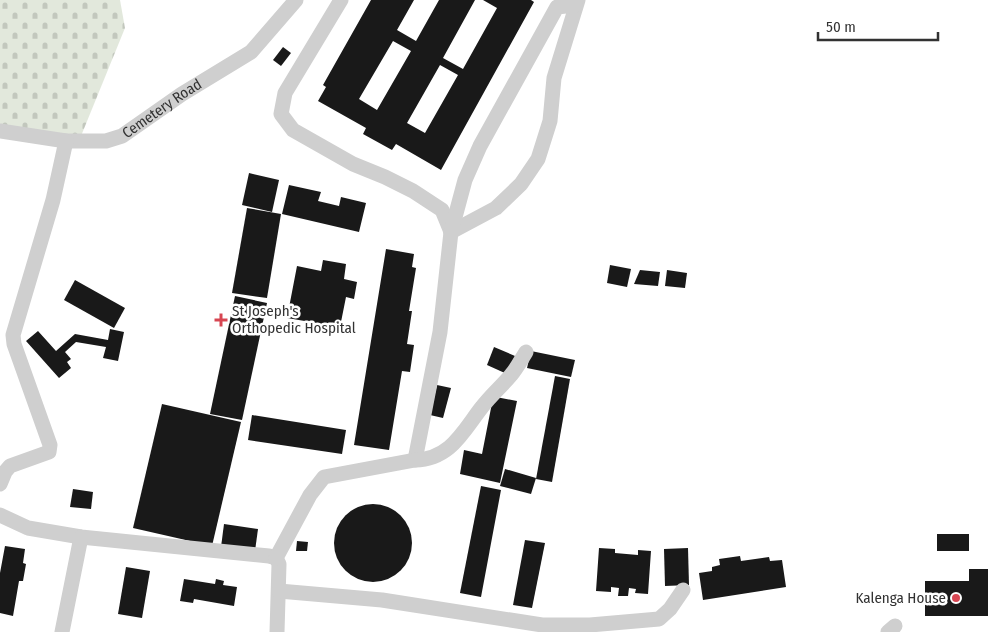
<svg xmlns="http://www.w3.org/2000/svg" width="988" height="632" viewBox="0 0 988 632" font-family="'Fira Sans Condensed',sans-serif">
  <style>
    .cemetery { fill: url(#cemetery-stones) }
    .building { fill: #191919; fill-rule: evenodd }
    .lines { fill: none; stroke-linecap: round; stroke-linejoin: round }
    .minor { stroke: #cfcfcf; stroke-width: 15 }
    .poi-dot { fill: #d74652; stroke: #fff; stroke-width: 2 }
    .labels { text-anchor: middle; stroke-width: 5; stroke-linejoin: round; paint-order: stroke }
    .street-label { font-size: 15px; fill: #323232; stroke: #fff }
    .poi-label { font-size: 15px; fill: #323232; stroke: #fff; text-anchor: start }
  </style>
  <defs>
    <pattern id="cemetery-stones" width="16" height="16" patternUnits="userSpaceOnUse" patternTransform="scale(1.25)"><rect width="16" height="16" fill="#e2e8dc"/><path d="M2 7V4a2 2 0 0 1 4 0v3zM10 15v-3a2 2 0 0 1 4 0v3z" fill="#c2c7bd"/></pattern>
  </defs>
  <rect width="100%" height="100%" fill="#fff"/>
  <polygon class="cemetery" points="0,0 120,0 125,28 81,136 0,127"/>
  <g class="building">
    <path d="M371,0H414L397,30L416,41L439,0H475L443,58L463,69L497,8L483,0H531L534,2L441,170L396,144L392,150L363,134L366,128L318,101L326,87L323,85ZM393,41L411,51L377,110L359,99ZM440,65L458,75L425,133L407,123Z"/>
    <polygon points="283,47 291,53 281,66 273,60"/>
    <polygon points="249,173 279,180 272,212 242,205"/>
    <polygon points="289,185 321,192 318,201 339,206 341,197 366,203 359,232 282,214"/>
    <polygon points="247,208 281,214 267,298 232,293"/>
    <polygon points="386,249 414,254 412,267 416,268 409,311 412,311 407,344 414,345 410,372 402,371 389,450 354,445"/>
    <polygon points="323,260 346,264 344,279 357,282 354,299 346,297 340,327 287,318 297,266 321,271"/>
    <polygon points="610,265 631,269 627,287 607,283"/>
    <polygon points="640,270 660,272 658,286 634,284"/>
    <polygon points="667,270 687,273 685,288 665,286"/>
    <polygon points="75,280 125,308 114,328 64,300"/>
    <polygon points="235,296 267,303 242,420 210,414"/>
    <polygon points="110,329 124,332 118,361 103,358 106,347 76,342 65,352 71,359 67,362 71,368 59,378 26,341 38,331 56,351 75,334 108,340"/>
    <polygon points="494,347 515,356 507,374 487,365"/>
    <polygon points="531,351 575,360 571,377 527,368"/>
    <polygon points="555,376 570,379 552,482 536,479"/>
    <polygon points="437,385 451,388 443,418 430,415"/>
    <polygon points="496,397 517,401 500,483 460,474 464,450 482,454 492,403 495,403"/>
    <polygon points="162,404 241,422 212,546 133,528"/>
    <polygon points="252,415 346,430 342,454 248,440"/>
    <polygon points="505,469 536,478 531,494 500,486"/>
    <polygon points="481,486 501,490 481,597 460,593"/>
    <polygon points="73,489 93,492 91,509 70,507"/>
    <circle cx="373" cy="543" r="39"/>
    <polygon points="224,524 258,529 255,551 221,547"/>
    <rect x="937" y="534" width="32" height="17"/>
    <polygon points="525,540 545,543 532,608 513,605"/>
    <polygon points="297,541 308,542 307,551 296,551"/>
    <polygon points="5,546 25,549 23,563 26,564 23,581 19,581 13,616 0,613 0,573"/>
    <polygon points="599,548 615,549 615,553 638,555 638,550 651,551 648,594 635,593 636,589 629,588 628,596 618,596 619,588 611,587 611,592 596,591"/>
    <polygon points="688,548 689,585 665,586 664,549"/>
    <polygon points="740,556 741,561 769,557 770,561 782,560 786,587 703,600 699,573 712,571 712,567 720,565 719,559"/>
    <polygon points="126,567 150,571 142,618 118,614"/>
    <polygon points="969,569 988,569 988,616 925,616 925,581 969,581"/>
    <polygon points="184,579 215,584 216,579 224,581 223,585 237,587 234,606 194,599 193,603 180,601"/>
  </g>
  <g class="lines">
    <g class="minor">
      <polyline points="341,0 285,93 281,114 293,130 353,164 385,177 413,191 442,210 451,232"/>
      <path id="s1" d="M0,131L66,141H106L122,136L182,94L251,52L296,0"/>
      <polyline points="451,232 496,208 521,184 538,159 550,121 554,78 578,0"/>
      <polyline points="415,460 440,332 451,232 465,180 480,146 557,7 575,5"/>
      <polyline points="0,484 5,472 10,466 49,452 50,445 14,344 13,335 53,200 66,141"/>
      <polyline points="0,515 28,528 81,537 269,556 276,558 279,564 277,632"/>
      <path d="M276,558L310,495L324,477L415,460C451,459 463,431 482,407C491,395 502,386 511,375C517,368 521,360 526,352"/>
      <polyline points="279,591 382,600 542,625 590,625 659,619 670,609 683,590"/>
      <polyline points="62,632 81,537"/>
      <polyline points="888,632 895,626"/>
    </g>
  </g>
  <g class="poi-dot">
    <path d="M218.5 312.5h5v5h5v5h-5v5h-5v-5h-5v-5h5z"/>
    <circle cx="956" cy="598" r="5"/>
  </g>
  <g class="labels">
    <g class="street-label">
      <text dy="5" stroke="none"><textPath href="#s1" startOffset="172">Cemetery Road</textPath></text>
    </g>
    <g class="poi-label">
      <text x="232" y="316">St Joseph's<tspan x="232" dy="17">Orthopedic Hospital</tspan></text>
      <text x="946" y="603" text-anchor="end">Kalenga House</text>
    </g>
  </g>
  <path d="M818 32v8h120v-8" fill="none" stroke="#323232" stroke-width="2.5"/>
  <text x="826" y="32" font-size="15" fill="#323232" stroke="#ffffff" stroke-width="4" paint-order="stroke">50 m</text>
</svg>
